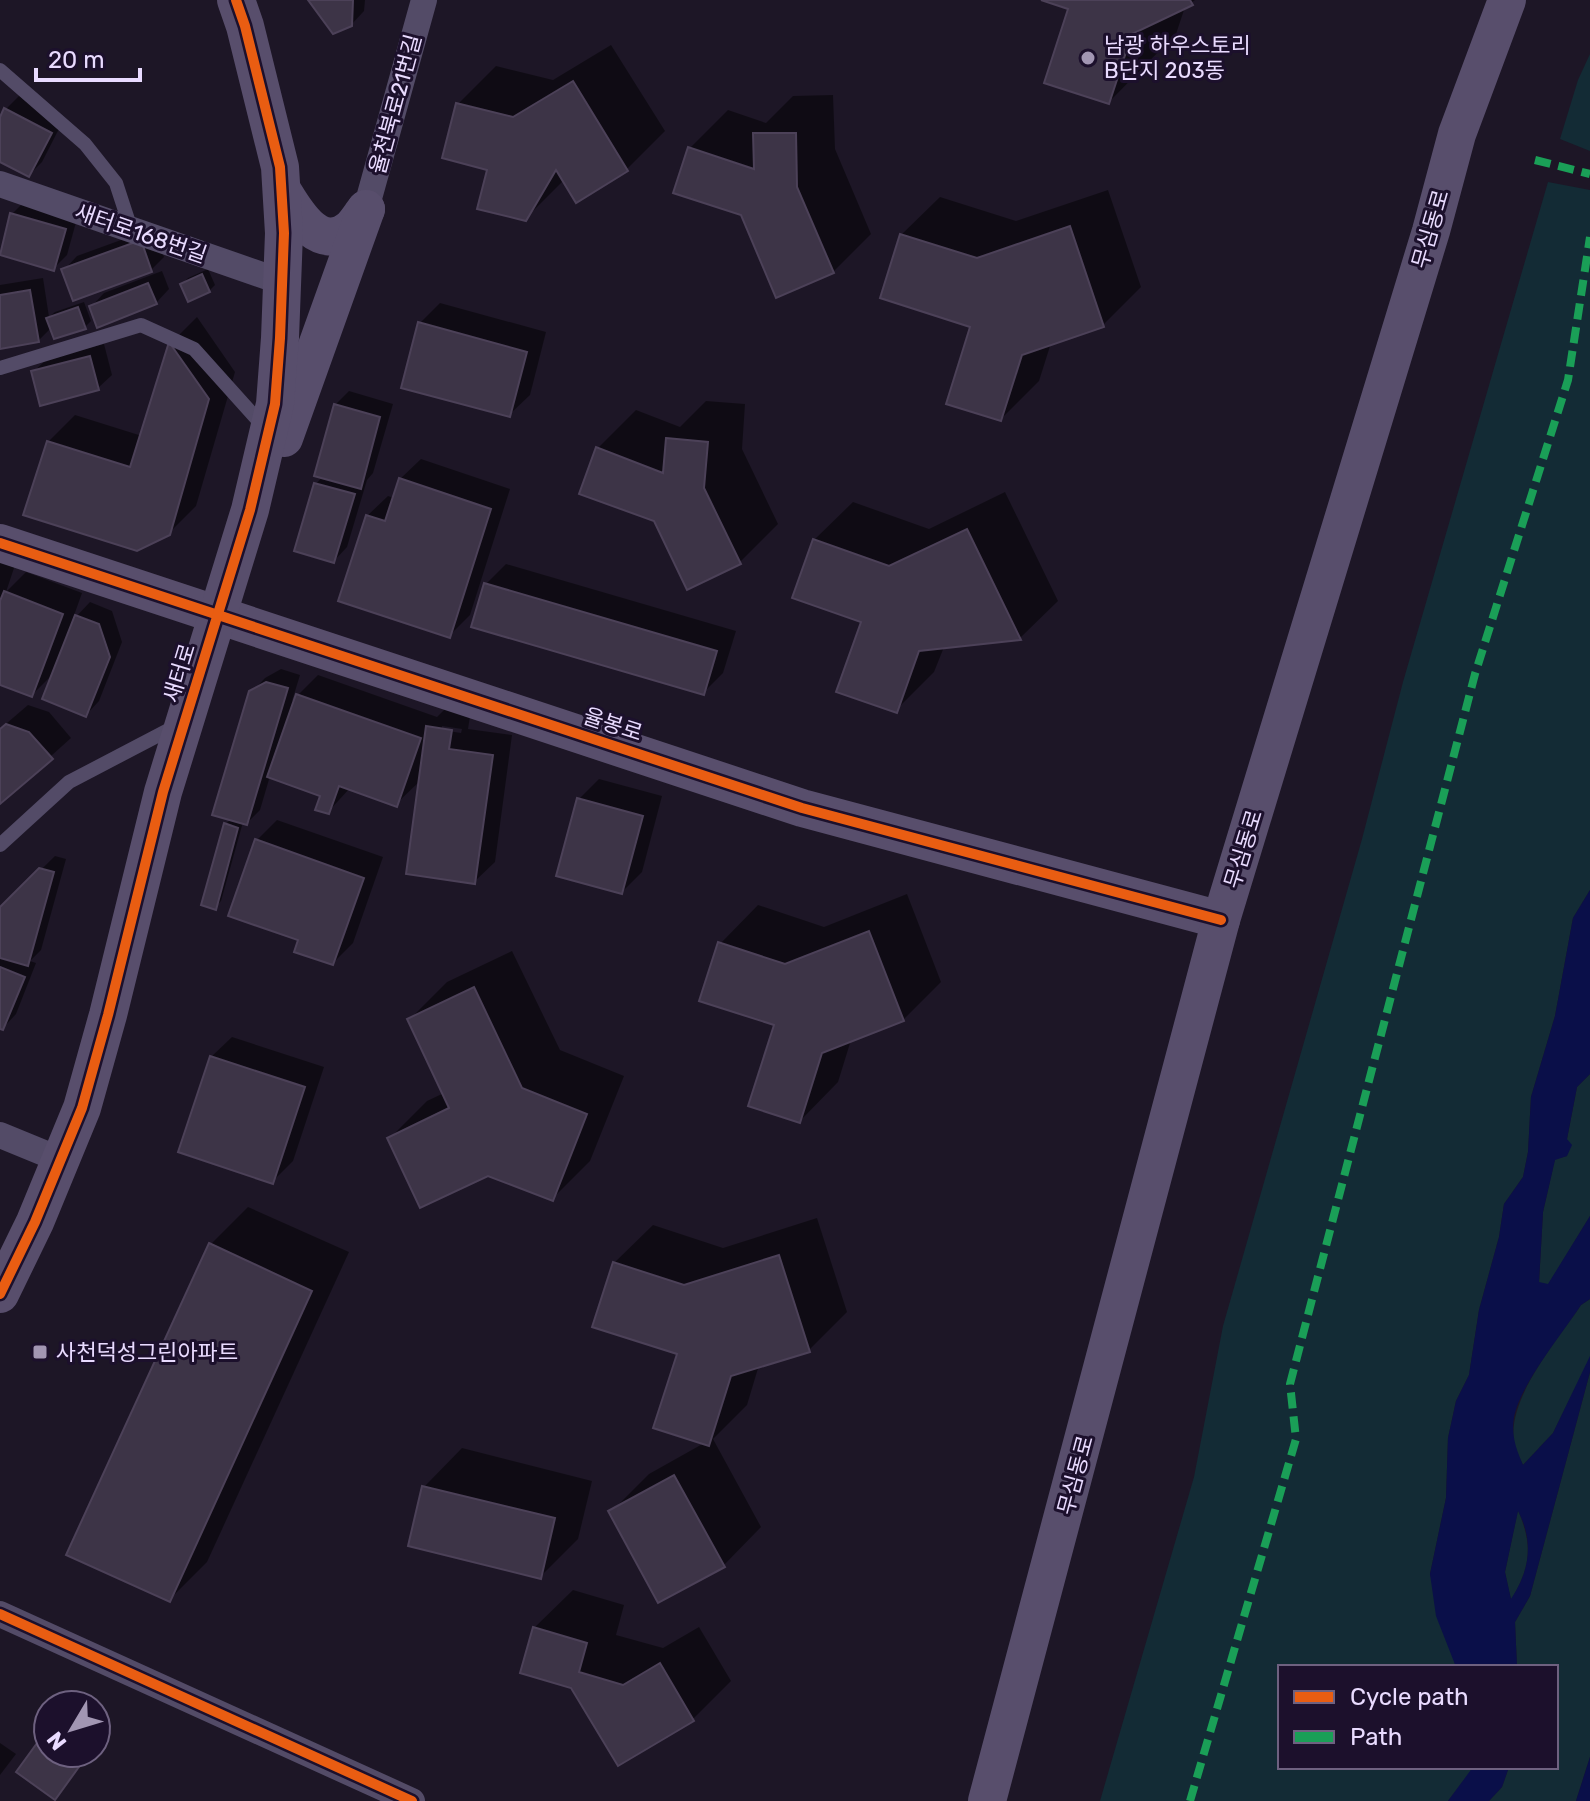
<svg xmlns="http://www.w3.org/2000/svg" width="1590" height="1801" viewBox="0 0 1590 1801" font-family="Rubik,'Noto Sans KR',sans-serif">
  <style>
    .green { fill: #132b35 }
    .water { fill: #0a0f49; fill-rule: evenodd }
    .shadow { fill: #0007; fill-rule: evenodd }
    .building { fill: #3d3447; stroke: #4c4158; stroke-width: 2 }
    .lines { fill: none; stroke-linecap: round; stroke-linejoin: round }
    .lane { stroke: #534b67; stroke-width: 14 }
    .street { stroke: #534b67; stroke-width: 26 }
    .secondary { stroke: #584e6c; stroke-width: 38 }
    .quiet { stroke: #1a9f57; stroke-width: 8; stroke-dasharray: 16 8; stroke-linecap: butt }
    .cycleway-casing { stroke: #1c102c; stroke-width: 15 }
    .cycleway { stroke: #e95d12; stroke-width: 10 }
    .poi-dot { fill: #a296b3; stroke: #1c102c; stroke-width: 3 }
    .labels { text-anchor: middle; stroke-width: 6; stroke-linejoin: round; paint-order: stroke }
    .poi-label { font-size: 22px; fill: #e9dbff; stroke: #1c102c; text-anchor: start }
    .street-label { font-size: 22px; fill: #e9dbff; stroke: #1c102c }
  </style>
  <rect width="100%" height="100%" fill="#1d1626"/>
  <g class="green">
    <polygon points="1590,54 1590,151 1560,139 1578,80"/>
    <polygon points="1548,182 1590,190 1590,890 1573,918 1555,1016 1531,1097 1528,1152 1523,1177 1504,1204 1499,1237 1479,1310 1469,1375 1456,1401 1448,1438 1446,1498 1430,1574 1456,1667 1280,1667 1280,1767 1473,1768 1448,1801 1100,1801 1194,1477 1223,1326 1362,839 1403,682"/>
    <polygon points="1590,1074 1590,1216 1548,1285 1539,1283 1543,1212 1555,1159 1567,1156 1567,1139 1577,1087"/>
    <path d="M1590,1299V1358L1553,1433L1523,1465C1520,1458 1515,1450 1514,1442C1507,1398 1557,1341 1581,1305Z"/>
    <polygon points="1590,1372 1590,1757 1576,1801 1489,1801 1502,1787 1509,1767 1556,1767 1556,1667 1517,1667 1515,1622 1530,1596"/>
    <path d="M1518,1510C1533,1546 1531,1566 1511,1600L1505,1572Z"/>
  </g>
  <g class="water">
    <path d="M1590,890V1074L1577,1087L1567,1139L1572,1145L1567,1156L1555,1160L1543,1212L1539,1282L1548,1284L1590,1216V1299L1581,1305C1562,1334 1520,1385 1514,1417C1511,1435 1516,1449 1523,1465L1553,1433L1590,1356V1372L1530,1596L1515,1622L1517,1667H1456L1436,1616L1430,1574L1446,1498L1448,1438L1456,1401L1469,1375L1479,1310L1499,1237L1504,1204L1523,1177L1528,1152L1531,1097L1555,1016L1573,918ZM1518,1511C1534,1541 1530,1571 1511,1599L1505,1572Z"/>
    <polygon points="1590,1757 1590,1801 1576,1801"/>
    <polygon points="1473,1767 1509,1767 1502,1787 1489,1801 1448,1801"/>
  </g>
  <g class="shadow">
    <polygon points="311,0 365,0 364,11 351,25"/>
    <polygon points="1048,0 1195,0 1185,7 1176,34 1109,102 1070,7"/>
    <polygon points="611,45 665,131 627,169 576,200 564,180 525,219 458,104 496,66 553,80"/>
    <polygon points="833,95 835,149 871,234 833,272 742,214 690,148 728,110 766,123 793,96"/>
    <polygon points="19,96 64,119 42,162 29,175 0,160 0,121 6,109"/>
    <polygon points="1108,190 1141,287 1103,325 1051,343 1039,381 1001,419 973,326 901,235 940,197 1016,221"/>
    <polygon points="25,201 78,215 67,255 54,268 12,214"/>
    <polygon points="154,228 164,257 151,270 64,270 77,256"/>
    <polygon points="208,269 215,285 209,291 182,284 188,278"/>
    <polygon points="162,271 169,289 156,303 91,307 104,293"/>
    <polygon points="43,278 49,317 55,312 84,302 91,321 85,327 52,327 38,341 0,347 0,285"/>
    <polygon points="440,303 546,332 530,395 509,415 420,323"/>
    <polygon points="197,317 235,372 196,506 168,534 48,442 75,415 142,436 171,343"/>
    <polygon points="104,344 112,375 98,388 33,372 47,359"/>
    <polygon points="349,391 393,404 373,473 367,480 347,547 334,561 316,484 323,476 335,405"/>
    <polygon points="706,401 745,404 742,449 778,524 740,562 656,520 598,448 636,410 680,427"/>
    <polygon points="421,459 510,489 470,615 450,635 367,516 388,496 394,498 400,479"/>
    <polygon points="1005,492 1058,601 1020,638 944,647 934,672 896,710 863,621 814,540 853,502 929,529"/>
    <polygon points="0,560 15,565 6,592 26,572 82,593 72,621 90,602 112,611 122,642 99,701 86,715 55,672 32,695 0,683"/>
    <polygon points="506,564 736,631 723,673 703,693 486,584"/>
    <path d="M281,669L300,675L292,701L318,675L437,717L448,706L471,710L468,729L512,735L495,862L474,882L420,781L396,804L350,788L328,812L323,795L270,776L260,810L247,823L243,822L221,901L215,907L226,824L232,818L251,693L265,678ZM442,726L462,729L461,733L442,730Z"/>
    <polygon points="28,705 49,712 71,738 0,802 0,729"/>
    <polygon points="599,779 662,796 642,872 622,892 579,799"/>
    <polygon points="277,820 383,857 353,943 333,963 301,939 256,841"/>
    <polygon points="55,856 66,859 41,950 30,961 36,963 16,1014 3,1028 0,1027 0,910"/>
    <polygon points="907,894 941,982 903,1020 851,1040 838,1082 800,1121 776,1023 720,944 758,905 824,927"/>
    <polygon points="512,951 560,1050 624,1076 590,1161 552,1199 389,1139 427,1101 444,1093 409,1020 447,982"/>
    <polygon points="232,1037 324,1067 293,1161 272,1182 211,1057"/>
    <polygon points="248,1207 349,1252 207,1562 169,1600 210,1245"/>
    <polygon points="817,1218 847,1312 809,1350 759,1365 747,1405 713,1439 761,1527 724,1565 611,1512 649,1474 706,1442 679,1352 614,1263 653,1225 723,1248"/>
    <polygon points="462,1448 592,1481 578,1539 540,1577 424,1487"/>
    <polygon points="573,1590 624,1605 616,1635 663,1648 699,1627 731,1681 693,1719 619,1763 534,1628"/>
    <polygon points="96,1721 107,1729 96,1745"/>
    <polygon points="48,1732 48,1753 90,1753 54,1797 19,1771"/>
    <polygon points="0,1743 16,1754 0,1775"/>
  </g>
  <g class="building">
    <polygon points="308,0 353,0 352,26 333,34"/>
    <polygon points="1041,0 1190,0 1193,5 1132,34 1109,104 1044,83 1068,9"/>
    <polygon points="573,81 628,171 576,203 556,170 526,221 477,209 487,170 442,158 456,103 513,117"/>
    <polygon points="4,108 52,133 29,177 0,162 0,117"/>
    <polygon points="753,133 796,133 797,187 834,273 776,298 741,215 673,193 688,147 754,169"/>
    <polygon points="10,213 66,229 54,271 0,255"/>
    <polygon points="1070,226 1104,327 1022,355 1001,421 946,404 970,327 880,298 900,234 977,258"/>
    <polygon points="141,240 152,272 73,301 61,269"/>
    <polygon points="202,274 210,292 188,302 180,284"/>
    <polygon points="148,283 157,304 97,328 89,306"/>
    <polygon points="30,290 39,342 0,349 0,295"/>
    <polygon points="78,307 86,329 54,339 46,318"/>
    <polygon points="418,322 527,352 510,417 401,388"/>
    <polygon points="169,342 209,399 170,535 137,551 23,515 47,441 130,467"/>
    <polygon points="90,356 99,390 40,406 31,371"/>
    <polygon points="334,404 380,417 361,489 314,476"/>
    <polygon points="666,438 708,442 704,488 741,564 687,590 654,521 579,494 596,447 663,473"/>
    <polygon points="399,478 491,509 450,638 338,601 366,515 385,521"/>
    <polygon points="314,483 355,494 334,563 294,551"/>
    <polygon points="967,529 1021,640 919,651 897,713 836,692 861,622 792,598 813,539 889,566"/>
    <polygon points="484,583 717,651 704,695 471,627"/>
    <polygon points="4,591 63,614 32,697 0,685 0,601"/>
    <polygon points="75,615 99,624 110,657 86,717 42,699"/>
    <polygon points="266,682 288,688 247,825 212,815 249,691"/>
    <polygon points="296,694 421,738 397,807 339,786 329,814 315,810 320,796 267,777"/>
    <polygon points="6,724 29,732 53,759 0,804 0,729"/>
    <polygon points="426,726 452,730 449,749 493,755 475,884 406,874"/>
    <polygon points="577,798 643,816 622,894 556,876"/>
    <polygon points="224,823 238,828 216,910 201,905"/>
    <polygon points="255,839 364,878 333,965 294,952 298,940 228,916"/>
    <polygon points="39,868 54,872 28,966 0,958 0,907"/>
    <polygon points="869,931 904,1021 822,1053 800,1123 748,1106 774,1025 699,1001 718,942 785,964"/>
    <polygon points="0,967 25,977 3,1030 0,1029"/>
    <polygon points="474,987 522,1088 587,1114 553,1201 488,1176 420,1208 387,1138 449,1108 407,1019"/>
    <polygon points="210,1056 305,1087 273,1184 178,1152"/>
    <polygon points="209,1243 312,1291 170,1602 66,1555"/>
    <polygon points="779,1255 810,1352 731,1376 709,1446 653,1428 677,1354 592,1327 613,1262 684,1285"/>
    <polygon points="674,1475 725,1567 658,1603 608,1511"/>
    <polygon points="422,1486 555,1518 541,1579 408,1546"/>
    <polygon points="533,1627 587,1643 579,1672 623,1685 660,1663 694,1721 618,1766 571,1688 520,1673"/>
    <polygon points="48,1728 48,1753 89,1753 55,1800 16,1772"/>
  </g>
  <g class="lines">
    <g class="lane">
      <polyline points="0,70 85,144 116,183 131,229"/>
      <polyline points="0,368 141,325 194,349 265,428"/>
      <polyline points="0,845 69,782 178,725"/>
    </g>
    <g class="street">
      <polyline points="0,184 282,282"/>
      <polyline points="366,209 424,0"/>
      <polyline points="0,1135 61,1160"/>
      <polyline points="0,1614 412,1801"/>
    </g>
    <g class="secondary">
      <path d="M282,190C295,211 318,254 350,229C356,224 361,215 366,209"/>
      <polyline points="284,438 366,209"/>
      <polyline points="0,543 802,808 1221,920"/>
      <polyline points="0,1294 35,1222 82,1108 108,1015 163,792 250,510 275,404 280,338 284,233 280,167 245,26 236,0"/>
      <polyline points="987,1801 1221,920 1431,231 1457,134 1507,0"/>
    </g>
    <g class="quiet">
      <polyline points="1535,160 1590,174"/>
      <polyline points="1190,1801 1296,1439 1290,1384 1475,674 1568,380 1590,237"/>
    </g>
    <g class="cycleway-casing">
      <g id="cycleway">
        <polyline points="0,543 802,808 1221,920"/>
        <polyline points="0,1294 35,1222 82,1108 108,1015 163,792 250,510 275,404 280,338 284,233 280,167 245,26 236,0"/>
        <polyline points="0,1614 412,1801"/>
      </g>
    </g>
    <use href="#cycleway" class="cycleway"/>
  </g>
  <g class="poi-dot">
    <circle cx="1088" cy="58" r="8"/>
    <rect x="32" y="1344" width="16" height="16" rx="4"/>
  </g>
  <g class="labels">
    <g class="poi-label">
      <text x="1104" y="53">남광 하우스토리<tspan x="1104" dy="25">B단지 203동</tspan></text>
      <text x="56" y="1360">사천덕성그린아파트</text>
    </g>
    <g class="street-label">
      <text transform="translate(395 104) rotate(-75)" y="8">율천북로21번길</text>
      <text transform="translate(1430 229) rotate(-74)" y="8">무심동로</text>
      <text transform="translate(141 233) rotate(19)" y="8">새터로168번길</text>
      <text transform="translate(179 673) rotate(-73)" y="8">새터로</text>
      <text transform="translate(613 724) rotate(18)" y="8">율봉로</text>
      <text transform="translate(1243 849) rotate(-73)" y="8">무심동로</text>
      <text transform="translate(1075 1475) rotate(-75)" y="8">무심동로</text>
    </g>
  </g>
  <rect x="1278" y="1665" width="280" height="104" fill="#1c102c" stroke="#6e6180" stroke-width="2"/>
  <rect x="1294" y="1691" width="40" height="12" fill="#e95d12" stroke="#6e6180" stroke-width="2"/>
  <text x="1350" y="1705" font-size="24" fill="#e9dbff">Cycle path</text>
  <rect x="1294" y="1731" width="40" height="12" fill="#1a9f57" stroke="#6e6180" stroke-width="2"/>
  <text x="1350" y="1745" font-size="24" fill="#e9dbff">Path</text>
  <g transform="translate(72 1729) rotate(232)"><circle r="38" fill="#1c102c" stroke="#6e6180" stroke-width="2"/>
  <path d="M0-6L14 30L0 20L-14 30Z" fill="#a296b3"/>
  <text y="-12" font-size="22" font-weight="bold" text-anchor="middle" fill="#e9dbff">N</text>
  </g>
  <path d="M36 68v12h104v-12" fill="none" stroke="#e9dbff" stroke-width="4"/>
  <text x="48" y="68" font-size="24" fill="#e9dbff" stroke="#1c102c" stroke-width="6" paint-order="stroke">20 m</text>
</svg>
